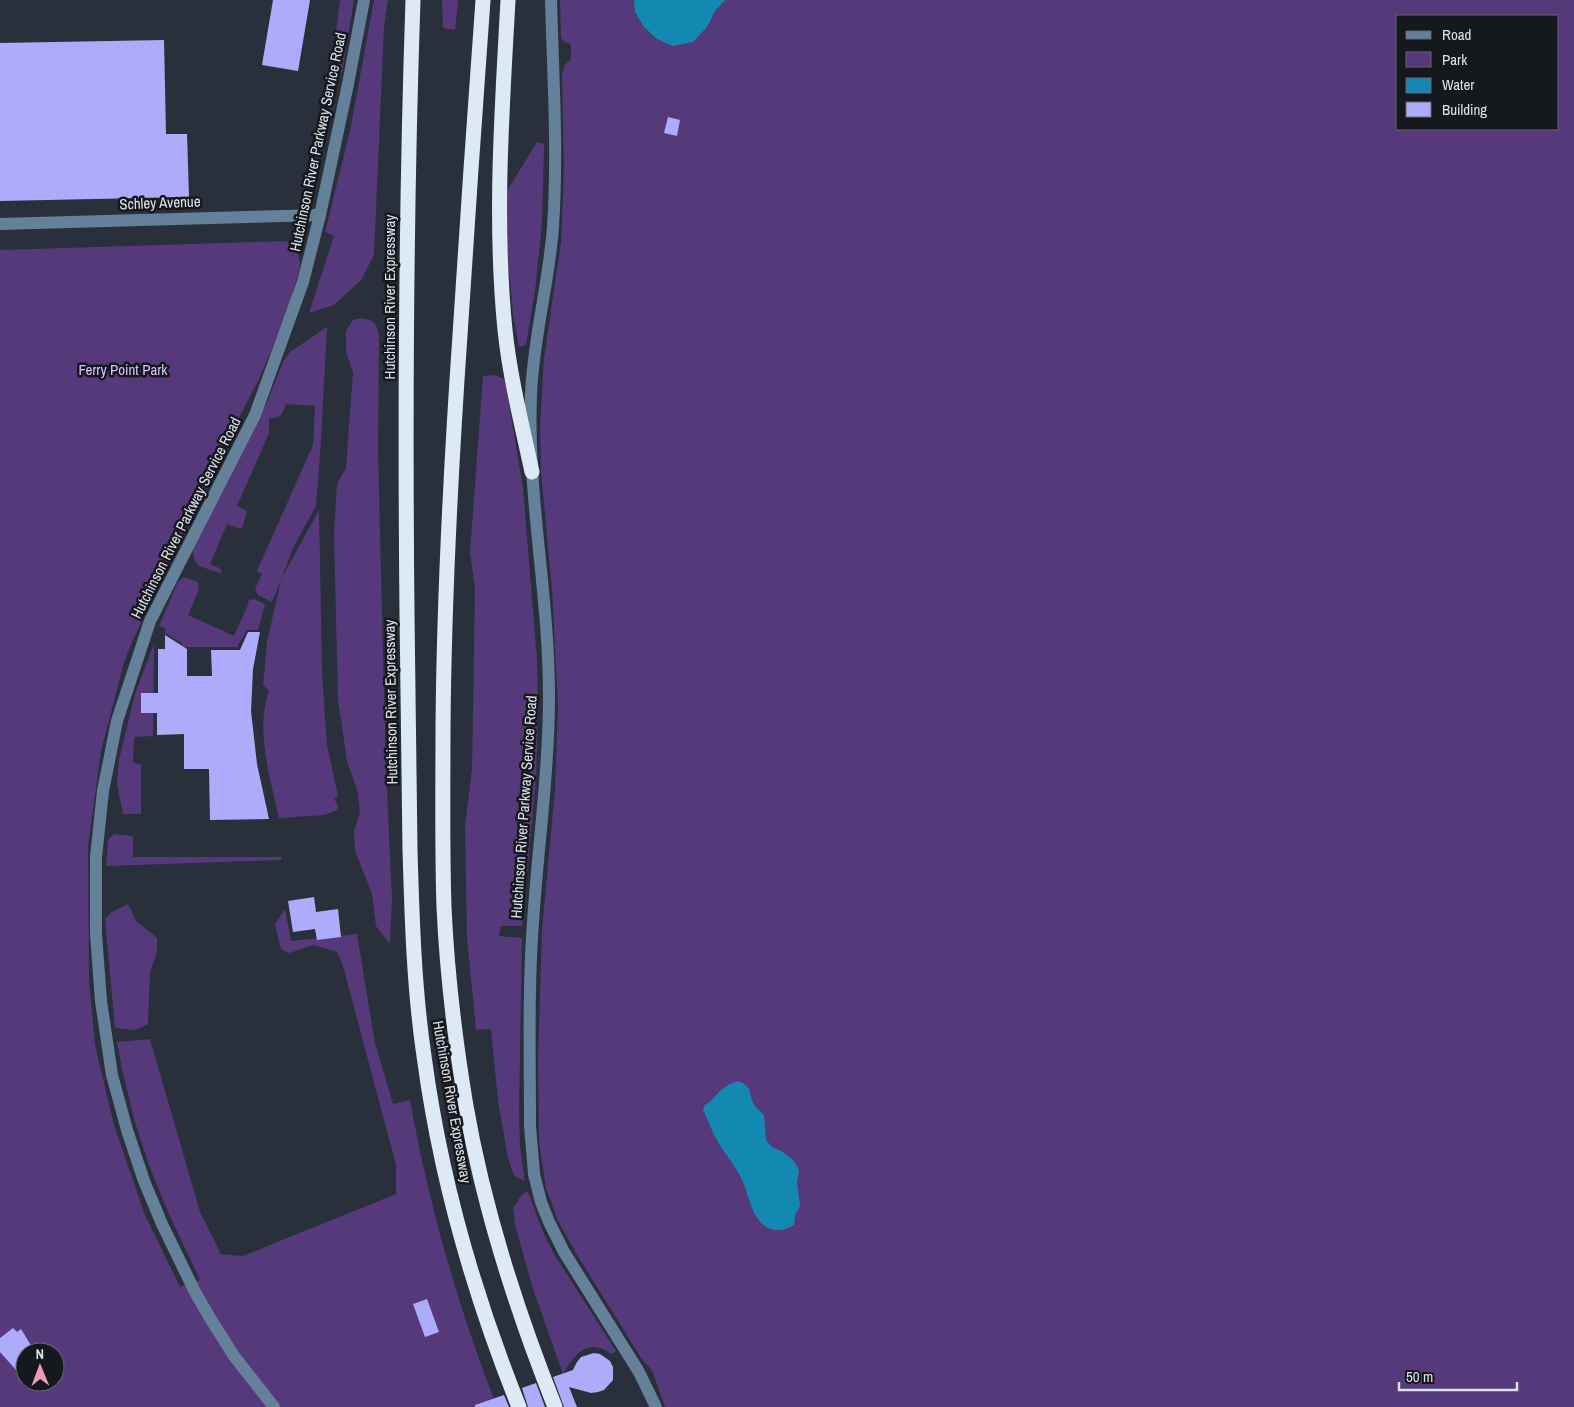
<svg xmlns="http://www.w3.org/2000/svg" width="1574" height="1407" viewBox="0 0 1574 1407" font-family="'Archivo Narrow',sans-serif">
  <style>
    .green { fill: #56397b; fill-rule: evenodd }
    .water { fill: #1389b1 }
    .building { fill: #adacfb }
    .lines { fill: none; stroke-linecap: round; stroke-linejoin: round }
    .minor { stroke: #658099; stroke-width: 12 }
    .highway { stroke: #ddeaf6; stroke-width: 15 }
    .labels { text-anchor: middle; stroke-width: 5; stroke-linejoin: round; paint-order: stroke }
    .street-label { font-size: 15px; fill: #dce0e7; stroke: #15181d }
    .park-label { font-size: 15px; fill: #d9c3fe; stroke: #15181d }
  </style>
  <rect width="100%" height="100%" fill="#2a303b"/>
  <g class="green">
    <polygon points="340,0 354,0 342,72 331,70"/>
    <polygon points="374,0 388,0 384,27 374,255 361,280 334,305 309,313 334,236 325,232 350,131"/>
    <polygon points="442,0 458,0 455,30 443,28"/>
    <path d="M560,0H1574V1407H665L652,1370L643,1361L576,1253L558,1221L546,1188L539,1141L538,1060L542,929L555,790L558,706L552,589L541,472L540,426L544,358L561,242L564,170L562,74L565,65L571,59V44L564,42L561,38ZM1398,16H1558V129H1398Z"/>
    <polygon points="537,142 544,144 542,223 535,291 526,345 519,347 513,315 506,235 507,191"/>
    <path d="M287,241L298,251L300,263L299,272L287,313L259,379L224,447L132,642L124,662L101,751L88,847L89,980L95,1045L114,1125L145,1215L180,1287L200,1280L168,1212L149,1165L134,1119L122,1069L117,1042L150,1039L200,1212L221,1254L243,1256L396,1194V1165L343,966L337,952L314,945L289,953L281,949L275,924L285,909L291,941L357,934L375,1043L393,1104L410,1100C429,1206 458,1307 497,1407H0V250ZM25,1352H55V1382H25Z"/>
    <path d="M362,318C373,320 377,323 379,335L378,452L386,774L392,897L390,944L376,926L372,894L355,851L354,831L360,813L358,793L347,761L338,699L334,533L337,484L346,468L353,372L346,352V331L353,320Z"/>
    <path d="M327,327L321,440L316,506L294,546L281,579L319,510L322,672L327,745L338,796L334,798L338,807L337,810L325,815L279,818C270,777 255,731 269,691L263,685L267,642L281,580L272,602L258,595L255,589L262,574L257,571L313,445L315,406L286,404C281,416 282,418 269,418V433L237,506L247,511L242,528H238L227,524L210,564L221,569L222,573H219C203,566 193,569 193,549L268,400L283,362L290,352Z"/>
    <polygon points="495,375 505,380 523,488 537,660 538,707 536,779 522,926 501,926 499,936 522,938 519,1111 520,1146 525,1181 516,1177 513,1173 508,1158 498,1101 491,1029 476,1030 467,937 465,827 472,769 475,589 470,552 483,376"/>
    <polygon points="184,577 198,582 199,589 188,615 234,636 247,607 249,600 254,599 265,604 258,630 247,630 237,647 182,647 182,643 165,633 166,629 159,626 178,582"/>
    <polygon points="154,644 153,736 134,737 133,763 141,764 141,814 123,814 117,784 119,760 135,694"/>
    <polygon points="114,834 133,836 133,857 282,857 281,860 106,866 108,840"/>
    <polygon points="128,904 136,921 157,938 157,952 150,971 148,1024 135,1030 115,1028 105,919 112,912"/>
    <path d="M528,1192L543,1232L554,1254L616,1351L611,1354C589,1337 574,1354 563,1374L532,1286L515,1224L513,1208L523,1193Z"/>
  </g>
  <g class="water">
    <polygon points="634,0 725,0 715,11 707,27 693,42 673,46 657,39 644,27 635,12"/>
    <path d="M738,1081C754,1087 747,1093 755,1106C757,1109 761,1112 764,1115L766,1140L772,1147L783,1152L794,1161L799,1170L797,1182L800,1206L795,1215L794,1225C785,1230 775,1233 765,1226C750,1215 749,1193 741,1178C735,1165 725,1154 718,1142C712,1132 708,1120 703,1110L705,1105C712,1101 715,1096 720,1091C726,1086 731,1083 738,1081Z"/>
  </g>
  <g class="building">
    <polygon points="273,0 310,0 298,71 262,65"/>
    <polygon points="164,40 166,134 187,134 189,197 0,201 0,43"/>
    <polygon points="668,117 680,120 677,136 664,133"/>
    <polygon points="248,632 260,632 253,669 251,711 257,764 269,819 210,820 209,769 184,769 184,734 157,735 157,713 141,713 141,693 158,693 158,649 165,649 165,635 187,649 187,676 212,676 211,650 240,650"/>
    <polygon points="314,897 316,912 338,909 341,937 317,940 315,929 293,932 288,901"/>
    <polygon points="427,1299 439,1332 425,1337 413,1304"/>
    <polygon points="13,1328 17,1332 21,1329 35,1352 25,1352 25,1380 0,1352 0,1338"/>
    <polygon points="594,1353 600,1354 610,1361 613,1367 613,1380 604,1390 598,1392 591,1393 569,1387 577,1407 564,1407 553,1377 573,1370 577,1362 581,1357"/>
    <polygon points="536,1383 545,1407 528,1407 522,1388"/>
    <polygon points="504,1395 509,1407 475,1407 475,1405"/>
  </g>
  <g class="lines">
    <g class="minor">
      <path d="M551,0C553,75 558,151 553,227C549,283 533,339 531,395C527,496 549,595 549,695C549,771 538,846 533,922C528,989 530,1058 530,1126L534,1174L541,1202L549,1222L564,1252L639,1372L656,1407"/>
      <polyline points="0,224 320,215"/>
      <polyline points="274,1407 234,1356 210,1318 195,1292 162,1224 144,1181 127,1130 112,1075 101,1001 96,934 96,857 103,791 117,721 150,621 255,415 303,282 320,215 348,84 364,0"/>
    </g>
    <g class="highway">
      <path d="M413,0C406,205 405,410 407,614C408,693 409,771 410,850C412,919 414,988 424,1056C440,1176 474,1295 519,1407"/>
      <path d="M483,0C475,112 467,223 460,335C451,466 444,597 443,728C443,788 442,847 444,907C447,974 455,1040 466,1106C484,1210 516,1309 555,1407"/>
      <path d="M508,0C502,110 494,220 505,330C510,378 522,425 532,472"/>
    </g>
  </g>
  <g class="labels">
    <g class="street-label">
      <text transform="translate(318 142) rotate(-78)" y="5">Hutchinson River Parkway Service Road</text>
      <text transform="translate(160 203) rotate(-2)" y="5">Schley Avenue</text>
      <text transform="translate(390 297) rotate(-90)" y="5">Hutchinson River Expressway</text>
      <text transform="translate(186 518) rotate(-63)" y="5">Hutchinson River Parkway Service Road</text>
      <text transform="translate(391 702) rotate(-91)" y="5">Hutchinson River Expressway</text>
      <text transform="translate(524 807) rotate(-86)" y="5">Hutchinson River Parkway Service Road</text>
      <text transform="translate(452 1102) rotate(80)" y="5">Hutchinson River Expressway</text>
    </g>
    <g class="park-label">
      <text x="123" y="375">Ferry Point Park</text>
    </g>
  </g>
  <rect x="1396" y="15" width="162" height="115" fill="#15181d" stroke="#65686e"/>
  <rect x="1406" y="31" width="25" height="8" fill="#658099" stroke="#65686e"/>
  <text x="1442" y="40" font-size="15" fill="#dce0e7">Road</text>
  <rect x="1406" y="52" width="25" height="15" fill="#56397b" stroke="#65686e"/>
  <text x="1442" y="65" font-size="15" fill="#dce0e7">Park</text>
  <rect x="1406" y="78" width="25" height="15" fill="#1389b1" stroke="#65686e"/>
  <text x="1442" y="90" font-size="15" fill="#dce0e7">Water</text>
  <rect x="1406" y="102" width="25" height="15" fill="#adacfb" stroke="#65686e"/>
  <text x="1442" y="115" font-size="15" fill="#dce0e7">Building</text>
  <g transform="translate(40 1367) rotate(359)"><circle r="24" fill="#15181d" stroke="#65686e"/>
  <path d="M0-4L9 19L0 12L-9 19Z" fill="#ef9ab8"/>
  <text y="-8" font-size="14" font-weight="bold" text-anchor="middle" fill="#dce0e7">N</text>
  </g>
  <path d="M1399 1382v8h118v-8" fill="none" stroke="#dce0e7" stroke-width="2.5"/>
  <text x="1406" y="1382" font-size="15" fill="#dce0e7" stroke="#15181d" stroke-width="4" paint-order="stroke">50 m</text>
</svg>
